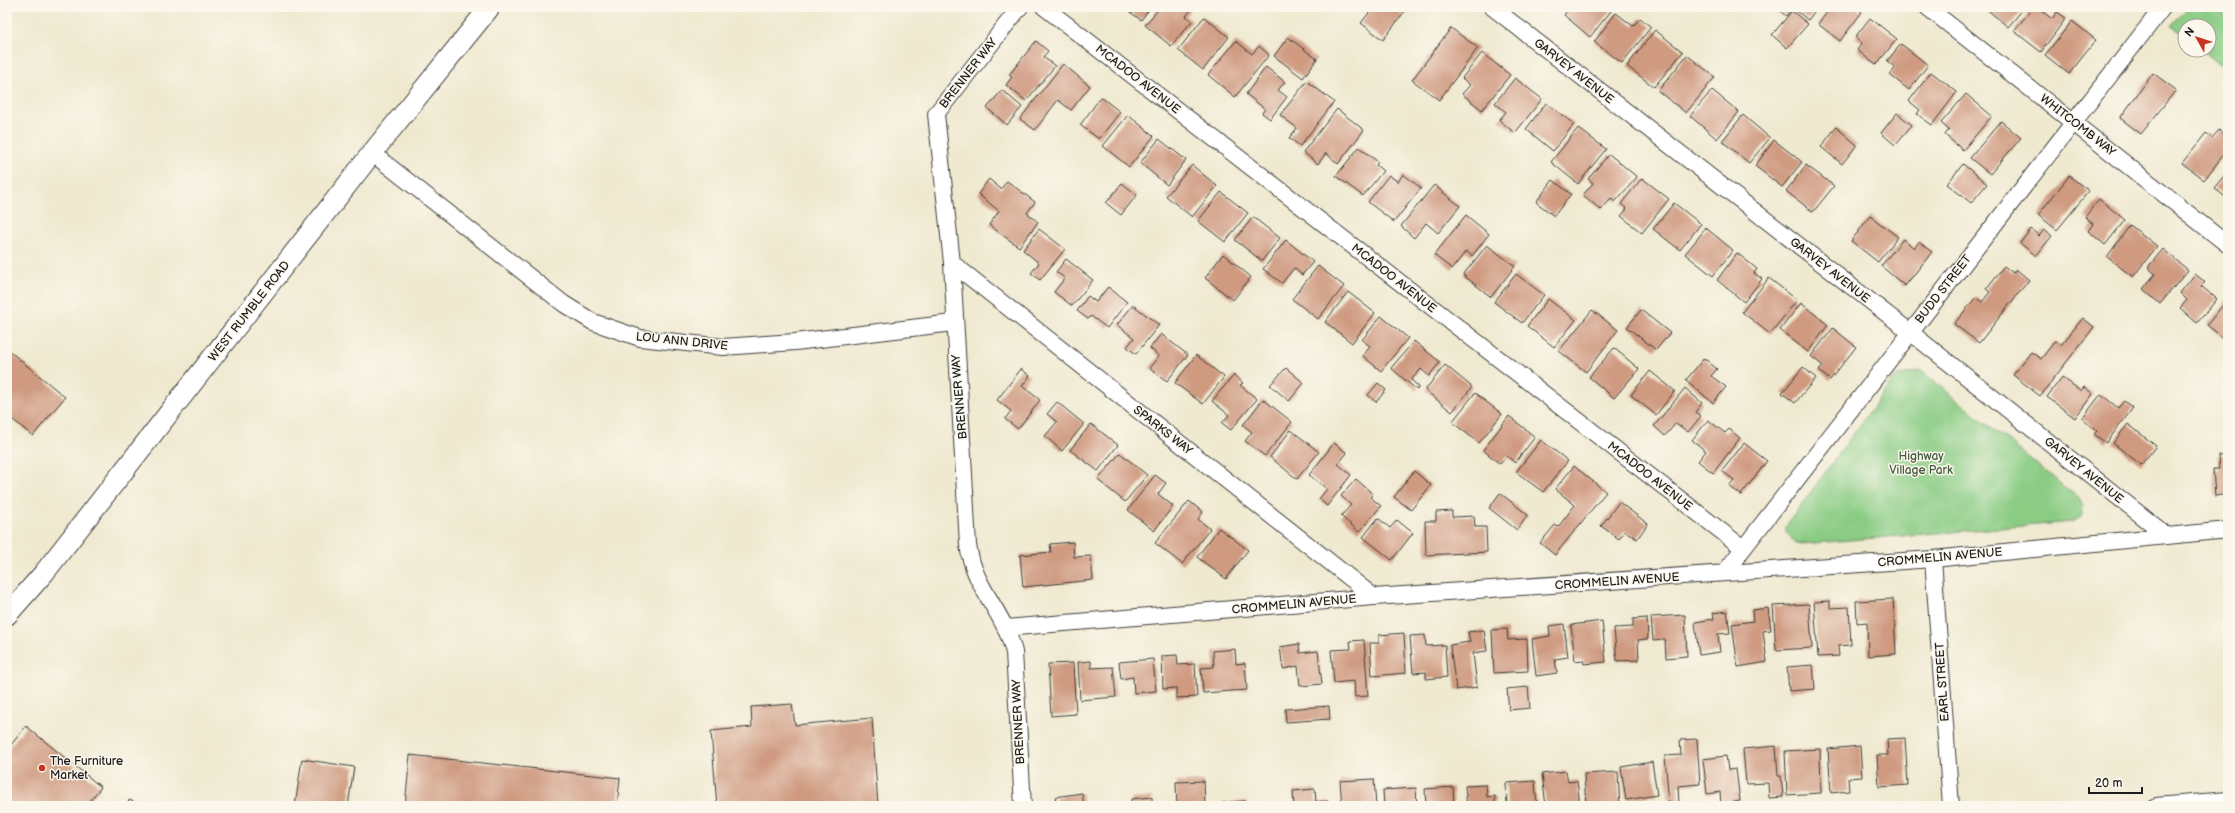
<svg xmlns="http://www.w3.org/2000/svg" width="2235" height="813" viewBox="0 0 2235 813" font-family="'Balsamiq Sans',sans-serif">
  <style>
    .green { fill: #8acc84; stroke: #537450 }
    .building { fill: #cf9a80 }
    .lines { fill: none; stroke-linecap: round; stroke-linejoin: round }
    .minor-casing { stroke: #3c3b37; stroke-width: 18 }
    .tertiary-casing { stroke: #3c3b37; stroke-width: 22 }
    .minor { stroke: #fff; stroke-width: 16 }
    .tertiary { stroke: #fff; stroke-width: 20 }
    .poi-dot { fill: #c8321e; stroke: #fbf7ec; stroke-width: 1.5 }
    .labels { text-anchor: middle; stroke-width: 3; stroke-linejoin: round; paint-order: stroke }
    .street-label { font-size: 12px; fill: #1c1c1c; stroke: #fbf7ec }
    .park-label { font-size: 12px; fill: #425a40; stroke: #fbf7ec }
    .poi-label { font-size: 12px; fill: #1c1c1c; stroke: #fbf7ec; text-anchor: start }
  </style>
  <rect width="100%" height="100%" fill="#fbf7ec"/>
  <filter id="ink" filterUnits="userSpaceOnUse"><feTurbulence type="fractalNoise" baseFrequency=".025" numOctaves="2"/><feDisplacementMap in="SourceGraphic" scale="8" xChannelSelector="R" yChannelSelector="G"/><feConvolveMatrix kernelMatrix="1 2 1 2 8 2 1 2 1" color-interpolation-filters="sRGB"/></filter>
  <filter id="wash" filterUnits="userSpaceOnUse"><feTurbulence type="fractalNoise" baseFrequency=".012" numOctaves="4" result="noise"/><feDisplacementMap in="SourceGraphic" scale="16" xChannelSelector="R" yChannelSelector="G"/><feGaussianBlur stdDeviation="0.9" result="paint"/><feColorMatrix in="noise" values="0 0 0 0 0 0 0 0 0 0 0 0 0 0 0 0 0 1.4 0 .05"/><feComposite in="paint" operator="in"/></filter>
  <g filter="url(#wash)">
    <rect width="100%" height="100%" fill="#efe9d0"/>
    <g class="green">
      <polygon points="2188,7 2213,7 2228,19 2228,71 2202,50 2209,50 2209,26 2185,26 2185,37 2172,26"/>
      <polygon points="1920,370 2080,499 2083,507 2082,516 2073,522 1802,544 1795,543 1786,531 1786,526 1895,377"/>
    </g>
    <g id="blocks">
      <g class="building">
        <polygon points="1123,7 1151,7 1141,20"/>
        <polygon points="1160,7 1189,7 1192,9 1186,16 1192,21 1171,46 1145,25"/>
        <polygon points="1371,7 1408,7 1383,40 1361,23 1373,8"/>
        <polygon points="1570,7 1606,7 1611,11 1590,37 1564,15"/>
        <polygon points="1775,7 1818,7 1808,20 1793,8 1786,16"/>
        <polygon points="1831,7 1856,7 1862,12 1840,41 1818,24"/>
        <polygon points="1984,7 2025,7 2008,27"/>
        <polygon points="2033,7 2037,7 2052,19 2057,12 2066,18 2041,52 2014,31"/>
        <polygon points="1792,11 1808,24 1787,48 1772,35"/>
        <polygon points="1616,13 1633,26 1640,18 1651,27 1622,63 1594,42"/>
        <polygon points="1204,17 1229,37 1203,70 1178,50"/>
        <polygon points="1870,18 1897,39 1876,65 1857,50 1862,43 1855,37"/>
        <polygon points="2072,21 2096,40 2069,74 2045,55"/>
        <polygon points="1451,28 1478,48 1439,100 1412,80"/>
        <polygon points="1655,30 1683,52 1654,87 1627,66"/>
        <polygon points="1288,37 1317,59 1303,78 1274,56"/>
        <polygon points="1036,41 1048,51 1043,57 1055,66 1026,101 1006,85 1012,77 1009,75"/>
        <polygon points="1236,41 1252,54 1259,46 1269,55 1235,97 1208,75"/>
        <polygon points="1901,44 1928,65 1909,90 1890,75 1895,67 1887,61"/>
        <polygon points="1482,53 1510,75 1482,110 1462,94 1470,85 1462,78"/>
        <polygon points="1687,55 1715,77 1686,113 1658,91"/>
        <polygon points="1063,64 1090,86 1071,110 1058,100 1035,130 1020,119"/>
        <polygon points="1266,67 1285,82 1278,90 1287,97 1270,119 1262,113 1265,109 1246,94"/>
        <polygon points="1931,72 1957,92 1932,125 1917,114 1920,110 1909,101"/>
        <polygon points="2153,73 2176,90 2141,134 2120,118"/>
        <polygon points="1515,78 1542,99 1515,133 1499,120 1506,112 1495,103"/>
        <polygon points="1307,81 1334,102 1300,146 1289,138 1297,128 1280,115"/>
        <polygon points="1002,90 1022,107 1007,125 987,108"/>
        <polygon points="1712,90 1739,112 1717,139 1690,116"/>
        <polygon points="1966,94 1992,116 1963,150 1945,135 1949,130 1941,123"/>
        <polygon points="1101,97 1120,112 1099,139 1080,125"/>
        <polygon points="1546,103 1574,124 1553,151 1526,129"/>
        <polygon points="1337,109 1364,130 1338,164 1326,153 1318,164 1303,152"/>
        <polygon points="1897,113 1912,125 1895,145 1881,133"/>
        <polygon points="1128,115 1154,136 1129,167 1103,146"/>
        <polygon points="1743,115 1770,138 1749,163 1722,141"/>
        <polygon points="2001,121 2021,138 1990,174 1970,158"/>
        <polygon points="1836,127 1857,145 1842,164 1821,147"/>
        <polygon points="1578,128 1606,149 1578,184 1551,162"/>
        <polygon points="2219,130 2228,138 2228,149 2204,180 2182,163 2206,133 2212,138"/>
        <polygon points="1159,139 1186,160 1167,185 1140,163"/>
        <polygon points="1774,140 1802,162 1782,187 1755,166"/>
        <polygon points="1359,147 1378,162 1376,165 1383,171 1363,196 1336,176"/>
        <polygon points="1609,154 1637,177 1615,202 1611,199 1601,210 1583,195 1593,183 1588,179"/>
        <polygon points="1963,164 1987,184 1971,203 1947,184"/>
        <polygon points="1192,165 1217,186 1192,217 1166,196"/>
        <polygon points="1806,165 1834,186 1813,212 1786,191"/>
        <polygon points="2228,171 2228,199 2214,188"/>
        <polygon points="1403,174 1421,188 1394,222 1368,202 1389,175 1398,182"/>
        <polygon points="2069,176 2089,191 2057,230 2038,215"/>
        <polygon points="1642,178 1669,199 1642,233 1621,216 1627,209 1621,204"/>
        <polygon points="989,179 1001,189 1007,181 1035,202 1027,213 1038,222 1019,247 989,225 999,211 978,194"/>
        <polygon points="1553,180 1571,194 1554,216 1536,202"/>
        <polygon points="1122,183 1137,195 1121,215 1106,203"/>
        <polygon points="1434,185 1460,206 1438,233 1426,223 1414,238 1401,226"/>
        <polygon points="1221,192 1248,213 1225,242 1198,221"/>
        <polygon points="2099,199 2125,220 2105,245 2088,231 2093,224 2085,217"/>
        <polygon points="1674,203 1701,224 1680,250 1653,229"/>
        <polygon points="1466,215 1489,234 1472,256 1466,251 1452,269 1434,255"/>
        <polygon points="1870,216 1898,237 1878,262 1851,241"/>
        <polygon points="1253,217 1280,238 1262,261 1235,240"/>
        <polygon points="2130,225 2157,246 2133,277 2107,257"/>
        <polygon points="1706,228 1733,250 1713,276 1685,254"/>
        <polygon points="1039,229 1065,249 1040,280 1031,273 1039,263 1023,250"/>
        <polygon points="2031,229 2039,236 2044,230 2052,236 2036,256 2020,243"/>
        <polygon points="1903,239 1914,248 1919,242 1932,252 1905,286 1881,266"/>
        <polygon points="1286,240 1313,262 1302,275 1294,268 1282,283 1263,269"/>
        <polygon points="1487,245 1515,266 1491,297 1463,275"/>
        <polygon points="2163,249 2188,270 2160,304 2143,289 2155,274 2148,267"/>
        <polygon points="1737,253 1757,269 1754,273 1762,279 1744,302 1717,280"/>
        <polygon points="1223,254 1251,277 1233,300 1205,278"/>
        <polygon points="1066,259 1093,280 1072,306 1054,292 1065,278 1056,272"/>
        <polygon points="1318,266 1344,286 1318,319 1292,299"/>
        <polygon points="2004,266 2013,273 2016,269 2029,280 1979,343 1954,324 1976,297 1982,302 1990,292 1986,289"/>
        <polygon points="1516,274 1544,295 1522,323 1494,302"/>
        <polygon points="2195,274 2205,282 2201,286 2217,299 2197,323 2180,308 2187,300 2180,293"/>
        <polygon points="1769,278 1797,300 1770,334 1742,312"/>
        <polygon points="1108,287 1127,302 1107,328 1091,316 1088,319 1077,311 1088,296 1096,302"/>
        <polygon points="1348,292 1375,313 1352,343 1325,322"/>
        <polygon points="1548,299 1576,320 1554,347 1527,326"/>
        <polygon points="2227,300 2228,301 2228,342 2207,325"/>
        <polygon points="1801,303 1828,325 1808,352 1780,330"/>
        <polygon points="1133,305 1159,325 1136,354 1127,347 1134,338 1117,325"/>
        <polygon points="1592,310 1618,330 1586,372 1559,351"/>
        <polygon points="1641,310 1670,333 1656,350 1627,327"/>
        <polygon points="1381,316 1408,338 1381,371 1363,356 1370,346 1362,340"/>
        <polygon points="2083,318 2094,327 2040,396 2013,375 2031,352 2041,359 2055,341 2061,345"/>
        <polygon points="1833,328 1856,347 1830,380 1819,371 1823,366 1811,356"/>
        <polygon points="1161,334 1188,355 1167,381 1149,368 1159,356 1150,348"/>
        <polygon points="1414,341 1440,362 1429,376 1421,369 1411,380 1419,387 1417,390 1391,368"/>
        <polygon points="1614,348 1639,369 1614,398 1589,377"/>
        <polygon points="7,349 65,397 33,436 7,415"/>
        <polygon points="1196,355 1224,377 1203,404 1175,383"/>
        <polygon points="1704,358 1717,369 1711,376 1726,387 1713,403 1686,380"/>
        <polygon points="1445,365 1472,387 1452,412 1425,390"/>
        <polygon points="1803,367 1816,378 1795,403 1782,393"/>
        <polygon points="1286,368 1304,383 1289,401 1270,385"/>
        <polygon points="1021,369 1030,376 1022,386 1040,400 1018,429 1005,419 1011,411 997,400"/>
        <polygon points="1650,371 1675,391 1656,415 1631,395"/>
        <polygon points="1234,375 1243,383 1240,385 1257,399 1231,430 1222,423 1229,415 1212,401"/>
        <polygon points="2062,377 2081,391 2084,387 2093,394 2075,418 2047,397"/>
        <polygon points="1378,383 1386,390 1376,402 1368,395"/>
        <polygon points="1685,388 1702,403 1695,412 1701,416 1688,432 1676,423 1665,436 1654,426"/>
        <polygon points="1475,393 1502,414 1479,443 1452,422"/>
        <polygon points="2101,394 2118,408 2124,401 2133,408 2106,443 2094,434 2097,431 2082,419"/>
        <polygon points="1263,399 1292,422 1265,456 1245,441 1252,432 1243,425"/>
        <polygon points="1057,402 1084,424 1062,451 1045,436 1057,422 1047,414"/>
        <polygon points="1509,416 1535,437 1515,463 1507,456 1500,464 1483,450"/>
        <polygon points="1708,420 1725,433 1729,429 1740,438 1713,473 1698,461 1706,451 1692,440"/>
        <polygon points="1091,424 1118,445 1098,471 1070,450"/>
        <polygon points="2128,424 2156,446 2141,465 2113,443"/>
        <polygon points="1291,430 1319,452 1297,479 1270,457"/>
        <polygon points="1541,440 1568,461 1543,492 1516,472"/>
        <polygon points="1334,443 1347,453 1338,464 1351,475 1327,506 1319,499 1327,489 1309,475"/>
        <polygon points="1744,443 1767,461 1741,495 1729,486 1734,480 1722,471"/>
        <polygon points="1120,453 1147,475 1125,502 1098,480"/>
        <polygon points="2228,455 2228,494 2215,496 2213,469 2219,469 2218,456"/>
        <polygon points="1574,466 1606,492 1555,555 1540,543 1555,525 1558,527 1575,505 1555,489"/>
        <polygon points="1414,471 1431,485 1411,510 1394,497"/>
        <polygon points="1155,475 1166,483 1158,494 1173,506 1154,531 1128,510"/>
        <polygon points="1356,479 1373,494 1370,497 1381,506 1359,532 1341,516 1351,505 1341,496"/>
        <polygon points="1500,493 1528,515 1517,530 1489,508"/>
        <polygon points="1189,501 1203,512 1198,519 1210,529 1182,564 1155,543"/>
        <polygon points="1619,502 1648,524 1637,539 1625,531 1619,539 1601,526"/>
        <polygon points="1452,511 1452,517 1474,516 1475,527 1486,527 1487,552 1426,555 1425,521 1436,521 1436,512"/>
        <polygon points="1378,518 1390,528 1397,520 1413,533 1392,560 1363,537"/>
        <polygon points="1219,528 1248,550 1226,579 1197,557"/>
        <polygon points="1073,542 1074,557 1091,556 1093,580 1023,587 1020,555 1051,552 1050,544"/>
        <polygon points="1893,599 1896,654 1868,656 1867,622 1857,623 1856,601"/>
        <polygon points="1830,601 1830,608 1849,607 1851,645 1838,646 1839,656 1818,657 1814,602"/>
        <polygon points="1809,604 1812,648 1776,650 1773,606"/>
        <polygon points="1768,608 1771,630 1763,631 1767,662 1738,667 1732,624 1753,621 1752,610"/>
        <polygon points="1727,611 1730,633 1718,634 1720,652 1699,655 1695,622 1714,619 1713,613"/>
        <polygon points="1685,615 1687,656 1666,658 1665,639 1653,640 1651,617"/>
        <polygon points="1647,618 1648,639 1638,640 1639,660 1617,661 1614,628 1633,627 1633,619"/>
        <polygon points="1602,621 1606,662 1584,664 1583,660 1575,661 1571,625"/>
        <polygon points="1564,624 1568,657 1555,659 1557,673 1536,676 1532,639 1550,636 1549,626"/>
        <polygon points="1507,629 1508,640 1527,639 1528,671 1494,673 1492,630"/>
        <polygon points="1484,630 1487,651 1473,653 1477,687 1456,690 1450,645 1470,642 1468,632"/>
        <polygon points="1404,633 1406,673 1372,676 1370,643 1379,643 1379,635"/>
        <polygon points="1425,635 1426,646 1445,645 1447,677 1426,679 1426,672 1413,673 1410,636"/>
        <polygon points="1364,640 1368,696 1355,697 1354,681 1334,683 1331,650 1351,649 1350,641"/>
        <polygon points="1299,644 1300,653 1318,651 1322,684 1300,686 1298,666 1283,669 1280,647"/>
        <polygon points="1235,649 1236,664 1245,663 1247,690 1203,693 1201,668 1214,667 1213,651"/>
        <polygon points="1177,655 1178,665 1195,664 1197,697 1176,698 1176,688 1163,689 1162,656"/>
        <polygon points="1153,659 1156,691 1134,693 1133,677 1121,679 1119,662"/>
        <polygon points="1091,661 1091,668 1113,667 1116,697 1080,700 1078,662"/>
        <polygon points="1073,663 1076,714 1051,716 1048,664"/>
        <polygon points="1813,665 1815,689 1789,691 1787,667"/>
        <polygon points="1528,687 1530,708 1509,710 1507,689"/>
        <polygon points="792,704 795,725 872,718 878,806 717,806 711,731 752,727 751,707"/>
        <polygon points="1329,706 1330,719 1286,722 1285,709"/>
        <polygon points="26,726 101,787 86,806 7,806 7,750"/>
        <polygon points="1905,738 1908,785 1879,787 1877,755 1888,755 1887,739"/>
        <polygon points="1697,739 1700,784 1678,786 1679,805 1669,805 1665,756 1681,755 1680,740"/>
        <polygon points="1776,746 1778,776 1781,776 1783,797 1769,798 1768,783 1746,784 1743,749"/>
        <polygon points="1860,746 1862,777 1848,778 1849,791 1831,793 1828,749"/>
        <polygon points="1820,749 1821,793 1787,795 1785,751"/>
        <polygon points="410,755 620,778 617,806 405,806"/>
        <polygon points="1726,756 1728,770 1736,769 1740,801 1721,804 1720,792 1707,794 1703,759"/>
        <polygon points="302,759 354,767 348,806 295,806"/>
        <polygon points="1652,762 1657,795 1626,800 1621,767"/>
        <polygon points="1566,771 1568,782 1577,781 1580,806 1546,806 1542,774"/>
        <polygon points="1618,772 1620,806 1586,806 1584,774"/>
        <polygon points="1374,779 1376,806 1342,806 1340,781"/>
        <polygon points="1204,781 1205,806 1177,806 1176,782"/>
        <polygon points="1535,781 1537,806 1507,806 1506,783"/>
        <polygon points="1486,785 1487,797 1495,796 1495,806 1467,806 1465,786"/>
        <polygon points="1453,787 1454,806 1426,806 1425,789"/>
        <polygon points="1416,788 1417,806 1384,806 1383,790"/>
        <polygon points="1315,789 1316,802 1328,801 1329,806 1294,806 1293,791"/>
        <polygon points="1082,793 1084,806 1057,806 1055,797"/>
        <polygon points="1152,797 1152,806 1132,806 1131,799"/>
        <polygon points="129,800 145,806 127,806"/>
        <polygon points="1246,801 1246,806 1223,806 1222,803"/>
      </g>
    </g>
  </g>
  <g filter="url(#ink)">
    <use href="#blocks" fill-opacity="0" stroke="#3c3b37" stroke-width="1"/>
    <g class="lines">
      <g class="minor-casing">
        <g id="minor">
          <path d="M1020,7L936,114L952,263L968,545C974,589 1004,611 1014,652L1023,806"/>
          <polyline points="1044,7 1743,548"/>
          <polyline points="1492,7 1910,332 2166,535"/>
          <polyline points="1927,7 2228,245"/>
          <polyline points="372,153 564,304 593,322 640,338 723,347 795,342 953,323"/>
          <polyline points="952,263 1374,597"/>
          <polyline points="1933,559 1951,806"/>
          <polyline points="1725,572 2163,7"/>
          <polyline points="1006,628 1374,597 1933,559 2228,530"/>
          <polyline points="2156,806 2228,800"/>
        </g>
      </g>
      <g class="tertiary-casing">
        <polyline id="tertiary" points="7,615 44,573 372,153 490,7"/>
      </g>
      <use href="#minor" class="minor"/>
      <use href="#tertiary" class="tertiary"/>
    </g>
  </g>
  <circle class="poi-dot" cx="42" cy="768" r="4"/>
  <g class="labels">
    <g class="street-label">
      <text transform="translate(1574 71) rotate(38)" y="4">GARVEY AVENUE</text>
      <text transform="translate(968 73) rotate(-52)" y="4">BRENNER WAY</text>
      <text transform="translate(1138 79) rotate(38)" y="4">MCADOO AVENUE</text>
      <text transform="translate(2078 125) rotate(38)" y="4">WHITCOMB WAY</text>
      <text transform="translate(1830 270) rotate(38)" y="4">GARVEY AVENUE</text>
      <text transform="translate(1394 278) rotate(38)" y="4">MCADOO AVENUE</text>
      <text transform="translate(1943 289) rotate(-52)" y="4">BUDD STREET</text>
      <text transform="translate(249 311) rotate(-52)" y="4">WEST RUMBLE ROAD</text>
      <text transform="translate(682 341) rotate(6)" y="4">LOU ANN DRIVE</text>
      <text transform="translate(959 397) rotate(-95)" y="4">BRENNER WAY</text>
      <text transform="translate(1163 430) rotate(38)" y="4">SPARKS WAY</text>
      <text transform="translate(2084 470) rotate(39)" y="4">GARVEY AVENUE</text>
      <text transform="translate(1650 476) rotate(38)" y="4">MCADOO AVENUE</text>
      <text transform="translate(1940 557) rotate(-5)" y="4">CROMMELIN AVENUE</text>
      <text transform="translate(1617 581) rotate(-4)" y="4">CROMMELIN AVENUE</text>
      <text transform="translate(1294 604) rotate(-5)" y="4">CROMMELIN AVENUE</text>
      <text transform="translate(1942 682) rotate(-94)" y="4">EARL STREET</text>
      <text transform="translate(1018 722) rotate(-93)" y="4">BRENNER WAY</text>
    </g>
    <g class="park-label">
      <text x="1921" y="460">Highway<tspan x="1921" dy="14">Village Park</tspan></text>
    </g>
    <g class="poi-label">
      <text x="50" y="765">The Furniture<tspan x="50" dy="14">Market</tspan></text>
    </g>
  </g>
  <rect width="2235" height="813" fill="none" stroke="#fbf7ec" stroke-width="24"/>
  <g transform="translate(2197 38) rotate(309)"><circle r="19" fill="#fbf7ec" stroke="#a29f99"/>
  <path d="M0-3L7 15L0 10L-7 15Z" fill="#c8321e"/>
  <text y="-6" font-size="11" font-weight="bold" text-anchor="middle" fill="#1c1c1c">N</text>
  </g>
  <path d="M2089 787v6h53v-6" fill="none" stroke="#1c1c1c" stroke-width="2"/>
  <text x="2095" y="787" font-size="12" fill="#1c1c1c" stroke="#fbf7ec" stroke-width="3" paint-order="stroke">20 m</text>
</svg>
